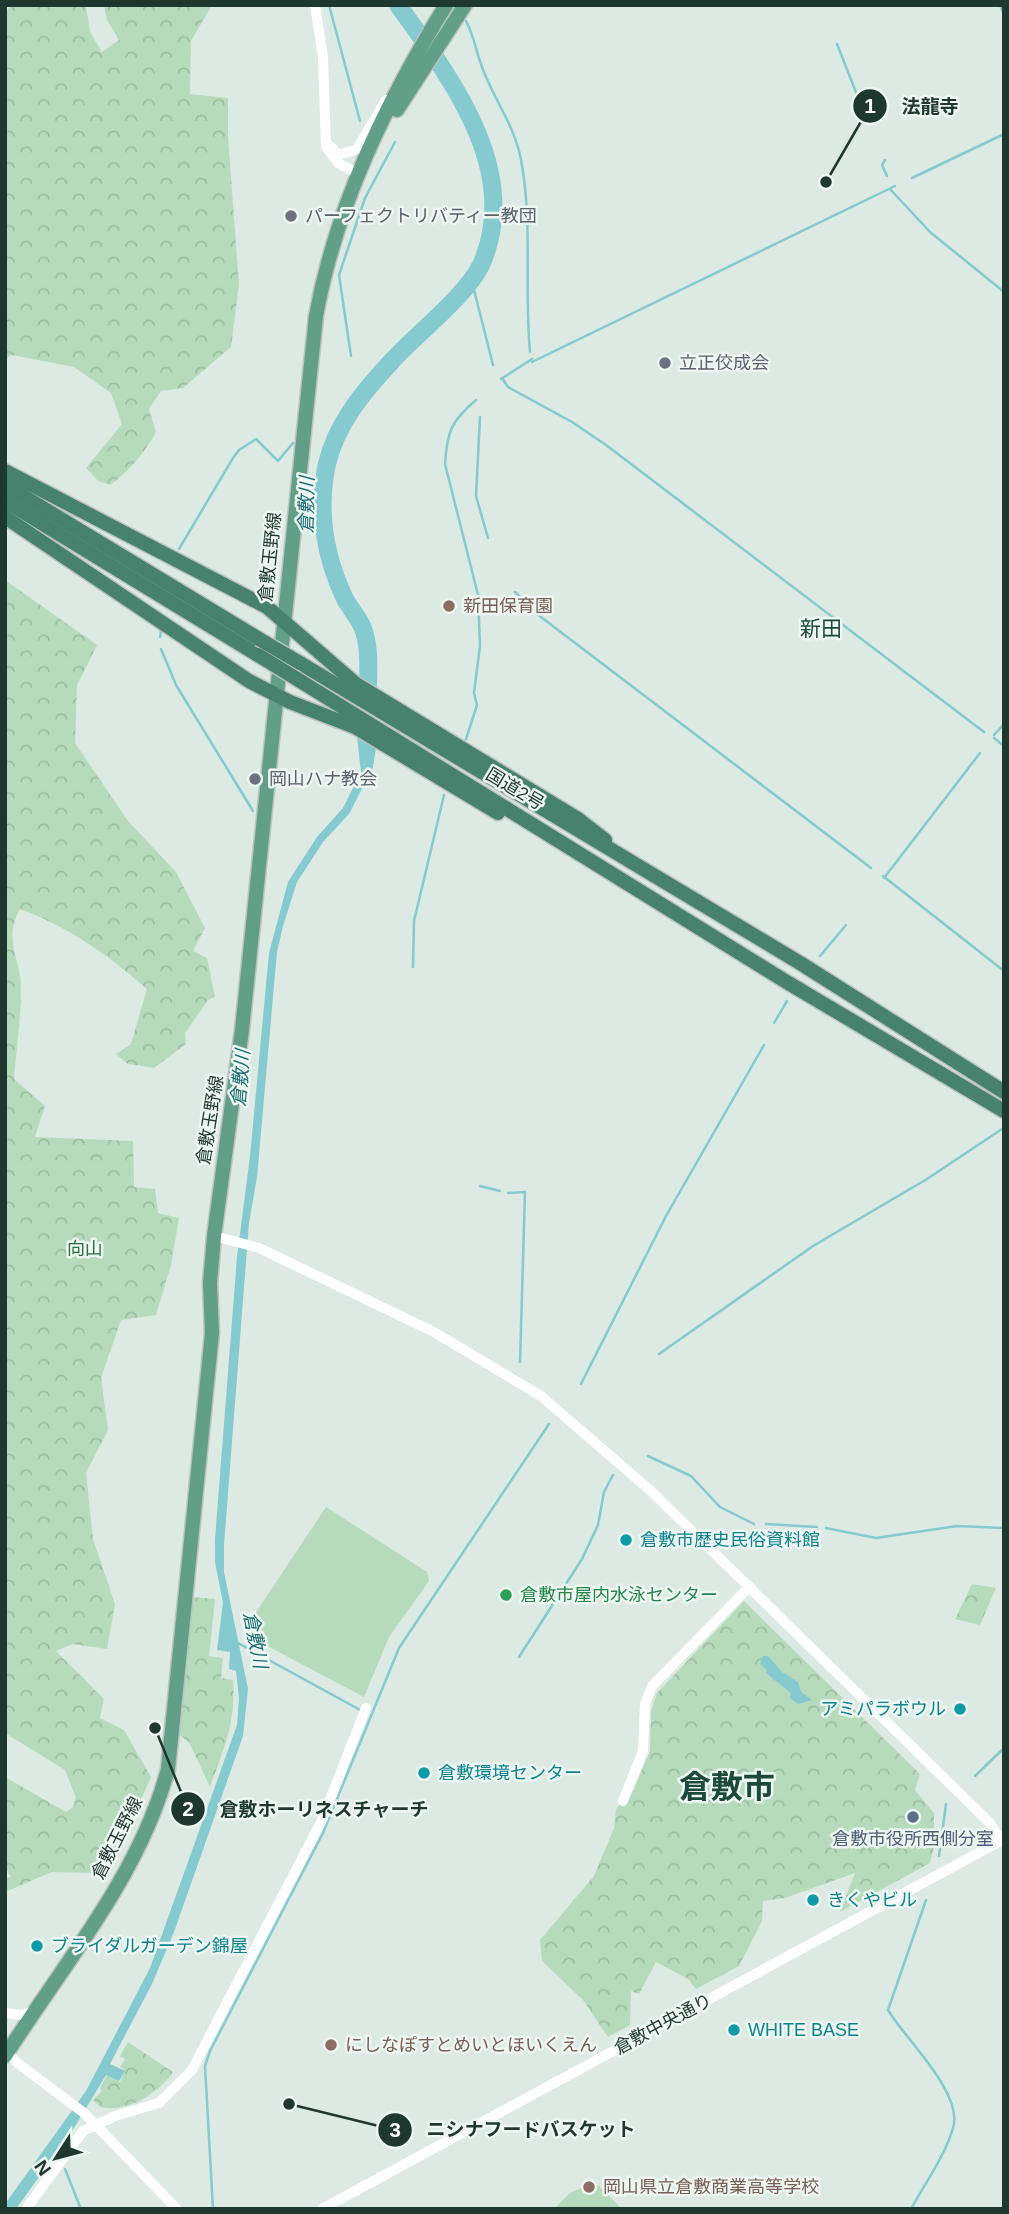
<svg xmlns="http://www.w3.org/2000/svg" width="1009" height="2214" viewBox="0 0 1009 2214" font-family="Arial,'Noto Sans JP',sans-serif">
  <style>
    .green { fill: #b6dbbc }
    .forest { fill: url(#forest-crowns) }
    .water { fill: #84cacf }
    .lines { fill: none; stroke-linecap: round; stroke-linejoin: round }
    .stream { stroke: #84cacf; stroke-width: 2.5 }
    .river { stroke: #84cacf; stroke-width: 18 }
    .primary-casing { stroke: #bcc3c1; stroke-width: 17 }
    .trunk-casing { stroke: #bcc3c1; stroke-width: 17 }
    .tertiary { stroke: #fff; stroke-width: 10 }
    .primary { stroke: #629f89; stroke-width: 14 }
    .trunk { stroke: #46826e; stroke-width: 14 }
    .trunk-bridge-casing { stroke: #bcc3c1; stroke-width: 17; stroke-linecap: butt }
    .trunk-bridge { stroke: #46826e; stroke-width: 14 }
    .worship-dot { fill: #6b7280; stroke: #edf6f1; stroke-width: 2.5 }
    .education-dot { fill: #8d6e63; stroke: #edf6f1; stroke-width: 2.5 }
    .culture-dot { fill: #0f9aa8; stroke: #edf6f1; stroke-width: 2.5 }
    .leisure-dot { fill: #2e9e5b; stroke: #edf6f1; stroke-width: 2.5 }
    .service-dot { fill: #5c6f8a; stroke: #edf6f1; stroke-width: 2.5 }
    .labels { text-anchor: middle; stroke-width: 5; stroke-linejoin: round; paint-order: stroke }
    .worship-label { font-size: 18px; fill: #5b616d; stroke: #edf6f1; text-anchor: start }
    .street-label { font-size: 18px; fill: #1f382f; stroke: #edf6f1 }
    .education-label { font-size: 18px; fill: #785e54; stroke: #edf6f1; text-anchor: start }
    .park-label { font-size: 18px; fill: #2a6f3e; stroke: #edf6f1 }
    .culture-label { font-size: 18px; fill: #0d838f; stroke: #edf6f1; text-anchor: start }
    .leisure-label { font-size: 18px; fill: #27864d; stroke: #edf6f1; text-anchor: start }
    .service-label { font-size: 18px; fill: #4e5e75; stroke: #edf6f1 }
    .water-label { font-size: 19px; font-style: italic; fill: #1a6c73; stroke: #edf6f1 }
    .quarter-label { font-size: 21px; fill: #1c4a3a; stroke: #edf6f1 }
    .town-label { font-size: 32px; font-weight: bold; fill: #1c4a3a; stroke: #edf6f1 }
    .leader { fill: none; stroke: #1f382f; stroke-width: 2.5 }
    .callout-dot { fill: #1f382f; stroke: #edf6f1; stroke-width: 2.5 }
    .mark-label { font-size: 21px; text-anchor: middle; font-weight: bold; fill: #fff }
    .callout-label { font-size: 19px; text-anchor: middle; font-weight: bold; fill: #1f382f; stroke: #edf6f1; stroke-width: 5; stroke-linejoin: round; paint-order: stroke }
  </style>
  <defs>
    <pattern id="forest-crowns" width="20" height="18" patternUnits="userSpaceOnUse" patternTransform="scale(1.75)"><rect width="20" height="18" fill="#b6dbbc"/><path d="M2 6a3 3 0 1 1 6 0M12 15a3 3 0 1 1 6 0" fill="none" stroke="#9cbda2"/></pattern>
  </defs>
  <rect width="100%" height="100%" fill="#dde9e3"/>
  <g class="green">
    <polygon points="326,1507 427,1572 429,1581 389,1637 364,1697 252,1638 249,1623"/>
    <polygon points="587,2185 598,2185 622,2209 554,2209 570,2193"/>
  </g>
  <g class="forest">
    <path d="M11,5H86L90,32L102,52L119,40L107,20L104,5H212L191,41L190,94L228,98V136L239,285L231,347L183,388L161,391L149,409L156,432C144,453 130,471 110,485L98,481L86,468L122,424L111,393L74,367L12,355L5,359V14Z"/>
    <path d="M5,580L97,645L77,685L75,743L128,821L176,872L205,928L193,951L207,958L215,997L208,1000L185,1033L186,1044L154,1068L128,1064L116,1054L131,1044L147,989C108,955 69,927 20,909C2,941 22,960 21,990C21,1020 16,1050 14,1079L45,1106L35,1137L133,1141L134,1187L155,1189L158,1213L179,1218L171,1265L156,1315L121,1320L101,1378L108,1430L86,1473L93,1539L115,1604L107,1649L73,1644L56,1651L104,1699L100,1718L124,1730L151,1777L127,1831L95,1873L52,1872L5,1892V1878L11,1877L5,1867V1777L66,1812L73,1807L76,1798L65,1770L5,1733Z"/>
    <polygon points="972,1584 996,1588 980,1625 955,1619"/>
    <path d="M192,1597L215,1599L209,1656L223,1658L221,1678L233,1680C236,1722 224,1748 210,1787L189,1742L178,1734Z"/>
    <polygon points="744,1601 920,1774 915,1790 934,1813 934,1846 930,1863 840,1912 855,1873 785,1898 763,1901 762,1921 739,1966 696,1989 688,1979 656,1962 639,1994 631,1991 630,2025 608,2037 583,2000 542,1961 540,1940 594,1876 614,1828 616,1809 634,1789 650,1751 651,1711 657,1693"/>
    <path d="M128,2042L173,2072C159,2093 126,2114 100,2107L93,2100L102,2091L100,2088L107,2075L120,2082L125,2071L120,2067L125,2059L120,2056Z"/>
  </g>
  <g class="water">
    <polygon points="357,737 376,748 373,767 349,814 323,842 297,882 283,926 277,952 257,1177 249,1223 224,1545 224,1572 248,1689 243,1736 174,1932 152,1984 110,2064 125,2071 119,2081 106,2075 74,2128 16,2209 5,2209 5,2204 86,2091 150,1968 237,1725 239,1698 236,1671 229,1669 230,1652 217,1650 223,1603 215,1562 215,1539 237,1257 250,1156 269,953 288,882 317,837 343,808 361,772"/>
    <polygon points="763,1656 768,1656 782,1672 798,1682 801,1692 812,1700 798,1704 790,1698 791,1693 766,1673 767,1670 760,1664"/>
  </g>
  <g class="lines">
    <g class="stream">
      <polyline points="329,5 360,121"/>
      <polyline points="1000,5 1004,15"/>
      <path d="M466,21C474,36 476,51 482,67C493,98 515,126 521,160C533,223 524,288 530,352"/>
      <polyline points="837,44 861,105"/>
      <polyline points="885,160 882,165 887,176"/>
      <polyline points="912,178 1004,134"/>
      <polyline points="890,189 930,232 1004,292"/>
      <polyline points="471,278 493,365"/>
      <polyline points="351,356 339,275 365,198 395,142"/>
      <polyline points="532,362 895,186"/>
      <polyline points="502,378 508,387 572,422 606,445 984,732"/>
      <polyline points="501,379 532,359"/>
      <polyline points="480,417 476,496 488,538"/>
      <polyline points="179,549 233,458 239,450 256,439 278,461 293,443"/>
      <polyline points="515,592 537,614 871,868"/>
      <polyline points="160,637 161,631"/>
      <polyline points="161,649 176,685 253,811"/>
      <polyline points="994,735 1004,724"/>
      <polyline points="994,738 1004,746"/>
      <path d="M466,739L477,705L474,693L480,646L478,595L445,464C447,432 451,421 476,400"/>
      <polyline points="883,876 1004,971"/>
      <polyline points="884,878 980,753"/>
      <polyline points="820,956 846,925"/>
      <polyline points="413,967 414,921 444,795"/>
      <polyline points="774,1023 787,1001"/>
      <polyline points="480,1186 500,1191"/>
      <polyline points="508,1193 525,1192 520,1362"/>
      <polyline points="659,1354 813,1246 927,1179 1002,1129"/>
      <polyline points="581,1384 666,1216 764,1045"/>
      <polyline points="648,1456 691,1476 720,1507 754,1524"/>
      <polyline points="766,1524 817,1527"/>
      <polyline points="826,1528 876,1538 957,1526 1004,1528"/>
      <polyline points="236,1642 362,1711"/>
      <polyline points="519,1657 582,1559 598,1525 604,1492 613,1475"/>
      <polyline points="975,1776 1004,1748"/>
      <polyline points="939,1856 946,1804"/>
      <polyline points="65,2169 81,2209"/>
      <polyline points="213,2209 205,2066 210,2051 323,1833 399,1648 549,1424"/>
      <path d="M911,2209C925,2183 945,2156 953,2128C964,2093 905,2039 888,2010L926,1900"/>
    </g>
    <path class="river" d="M368,705C367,680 372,649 362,626C357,616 350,608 345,599C325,557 317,510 327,464C336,424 364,391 391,362C415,335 466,296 481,265C523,171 450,77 398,5"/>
    <g class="primary-casing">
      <g id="primary">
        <polyline points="397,110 465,5"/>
        <path d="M5,2056C63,1965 140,1875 168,1769L212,1333L210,1283L214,1236L242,1030L316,316C336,205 387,101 446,5"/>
      </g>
    </g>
    <g class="trunk-casing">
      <g id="trunk">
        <polyline points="5,471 267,607 356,684 578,819 605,840"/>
        <polyline points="5,485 259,639"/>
        <polyline points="5,501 258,655"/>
        <polyline points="5,517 249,681 290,702 355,727 498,813"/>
        <polyline points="300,663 800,963 1004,1092"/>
        <polyline points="297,679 785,981 1004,1111"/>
      </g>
    </g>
    <g class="tertiary">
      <polyline points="315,5 323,57 326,147 338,163 359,174"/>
      <polyline points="330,146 339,155 357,149 386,100"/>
      <polyline points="214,1236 259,1248 434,1332 541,1396 651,1491 990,1823 1001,1841"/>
      <polyline points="623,1801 643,1751 645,1704 652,1686 750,1586"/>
      <polyline points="5,2013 22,2015 34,2011"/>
      <polyline points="5,2049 15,2061 84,2113 177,2209"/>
      <polyline points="26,2209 83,2131 115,2116 159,2103 192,2070 322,1820 366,1708"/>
      <polyline points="322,2209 1004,1839"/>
    </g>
    <use href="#primary" class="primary"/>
    <use href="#trunk" class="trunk"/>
    <g class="trunk-bridge-casing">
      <g id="trunk-bridge">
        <polyline points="259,639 300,663"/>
        <polyline points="258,655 297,679"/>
      </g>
    </g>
    <use href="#trunk-bridge" class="trunk-bridge"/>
  </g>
  <g class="worship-dot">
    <circle cx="291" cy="216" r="7"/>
    <circle cx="665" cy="363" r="7"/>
    <circle cx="255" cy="779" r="7"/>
  </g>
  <g class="education-dot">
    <circle cx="449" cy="606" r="7"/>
    <circle cx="331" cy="2045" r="7"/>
    <circle cx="589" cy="2187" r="7"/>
  </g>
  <g class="culture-dot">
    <circle cx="626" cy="1540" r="7"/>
    <circle cx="960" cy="1709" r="7"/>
    <circle cx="424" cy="1773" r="7"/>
    <circle cx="813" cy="1900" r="7"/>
    <circle cx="37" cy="1946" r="7"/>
    <circle cx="734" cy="2030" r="7"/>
  </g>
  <circle class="leisure-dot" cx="506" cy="1595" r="7"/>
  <circle class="service-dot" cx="913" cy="1817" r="7"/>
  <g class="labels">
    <g class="worship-label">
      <text x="305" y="222">パーフェクトリバティー教団</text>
      <text x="679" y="369">立正佼成会</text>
      <text x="269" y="785">岡山ハナ教会</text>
    </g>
    <g class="street-label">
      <text transform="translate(270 557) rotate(-84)" y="6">倉敷玉野線</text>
      <text transform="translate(515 789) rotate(31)" y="6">国道2号</text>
      <text transform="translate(210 1120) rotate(-81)" y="6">倉敷玉野線</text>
      <text transform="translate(117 1838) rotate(-63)" y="6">倉敷玉野線</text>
      <text transform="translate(663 2024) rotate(-28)" y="6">倉敷中央通り</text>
    </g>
    <g class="education-label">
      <text x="463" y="612">新田保育園</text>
      <text x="345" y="2051">にしなぽすとめいとほいくえん</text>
      <text x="603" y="2193">岡山県立倉敷商業高等学校</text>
    </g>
    <g class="park-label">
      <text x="85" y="1255">向山</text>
    </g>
    <g class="culture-label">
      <text x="640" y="1546">倉敷市歴史民俗資料館</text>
      <text x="946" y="1715" text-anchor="end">アミパラボウル</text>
      <text x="438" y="1779">倉敷環境センター</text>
      <text x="827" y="1906">きくやビル</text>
      <text x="51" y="1952">ブライダルガーデン錦屋</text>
      <text x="748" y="2036">WHITE BASE</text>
    </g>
    <g class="leisure-label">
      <text x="520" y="1601">倉敷市屋内水泳センター</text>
    </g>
    <g class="service-label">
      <text x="913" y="1845">倉敷市役所西側分室</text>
    </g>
    <g class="water-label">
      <text transform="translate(306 505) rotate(-89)" y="7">倉敷川</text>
      <text transform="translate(240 1078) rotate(-85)" y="7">倉敷川</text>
      <text transform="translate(256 1640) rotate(79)" y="7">倉敷川</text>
    </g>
    <g class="quarter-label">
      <text x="821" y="636">新田</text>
    </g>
    <g class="town-label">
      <text x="727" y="1798">倉敷市</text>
    </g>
  </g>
  <path class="leader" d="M826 182L870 106M155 1728L188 1809M289 2104L395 2130"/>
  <g class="callout-dot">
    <circle cx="826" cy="182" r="7"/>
    <circle cx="155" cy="1728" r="7"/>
    <circle cx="289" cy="2104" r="7"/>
    <circle cx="870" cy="106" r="18"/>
    <circle cx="188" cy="1809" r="18"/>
    <circle cx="395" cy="2130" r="18"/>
  </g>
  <g class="mark-label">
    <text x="870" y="113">1</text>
    <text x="188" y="1816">2</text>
    <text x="395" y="2137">3</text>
  </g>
  <g class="callout-label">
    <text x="930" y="113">法龍寺</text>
    <text x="324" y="1816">倉敷ホーリネスチャーチ</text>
    <text x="531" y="2136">ニシナフードバスケット</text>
  </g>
  <rect width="1009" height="2214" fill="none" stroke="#1f382f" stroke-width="14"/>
  <g transform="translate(56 2158) rotate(234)" stroke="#edf6f1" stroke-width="5" paint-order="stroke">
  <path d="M0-5L12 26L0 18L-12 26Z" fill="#1f382f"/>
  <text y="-10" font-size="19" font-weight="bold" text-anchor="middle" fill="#1f382f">N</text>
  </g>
</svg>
